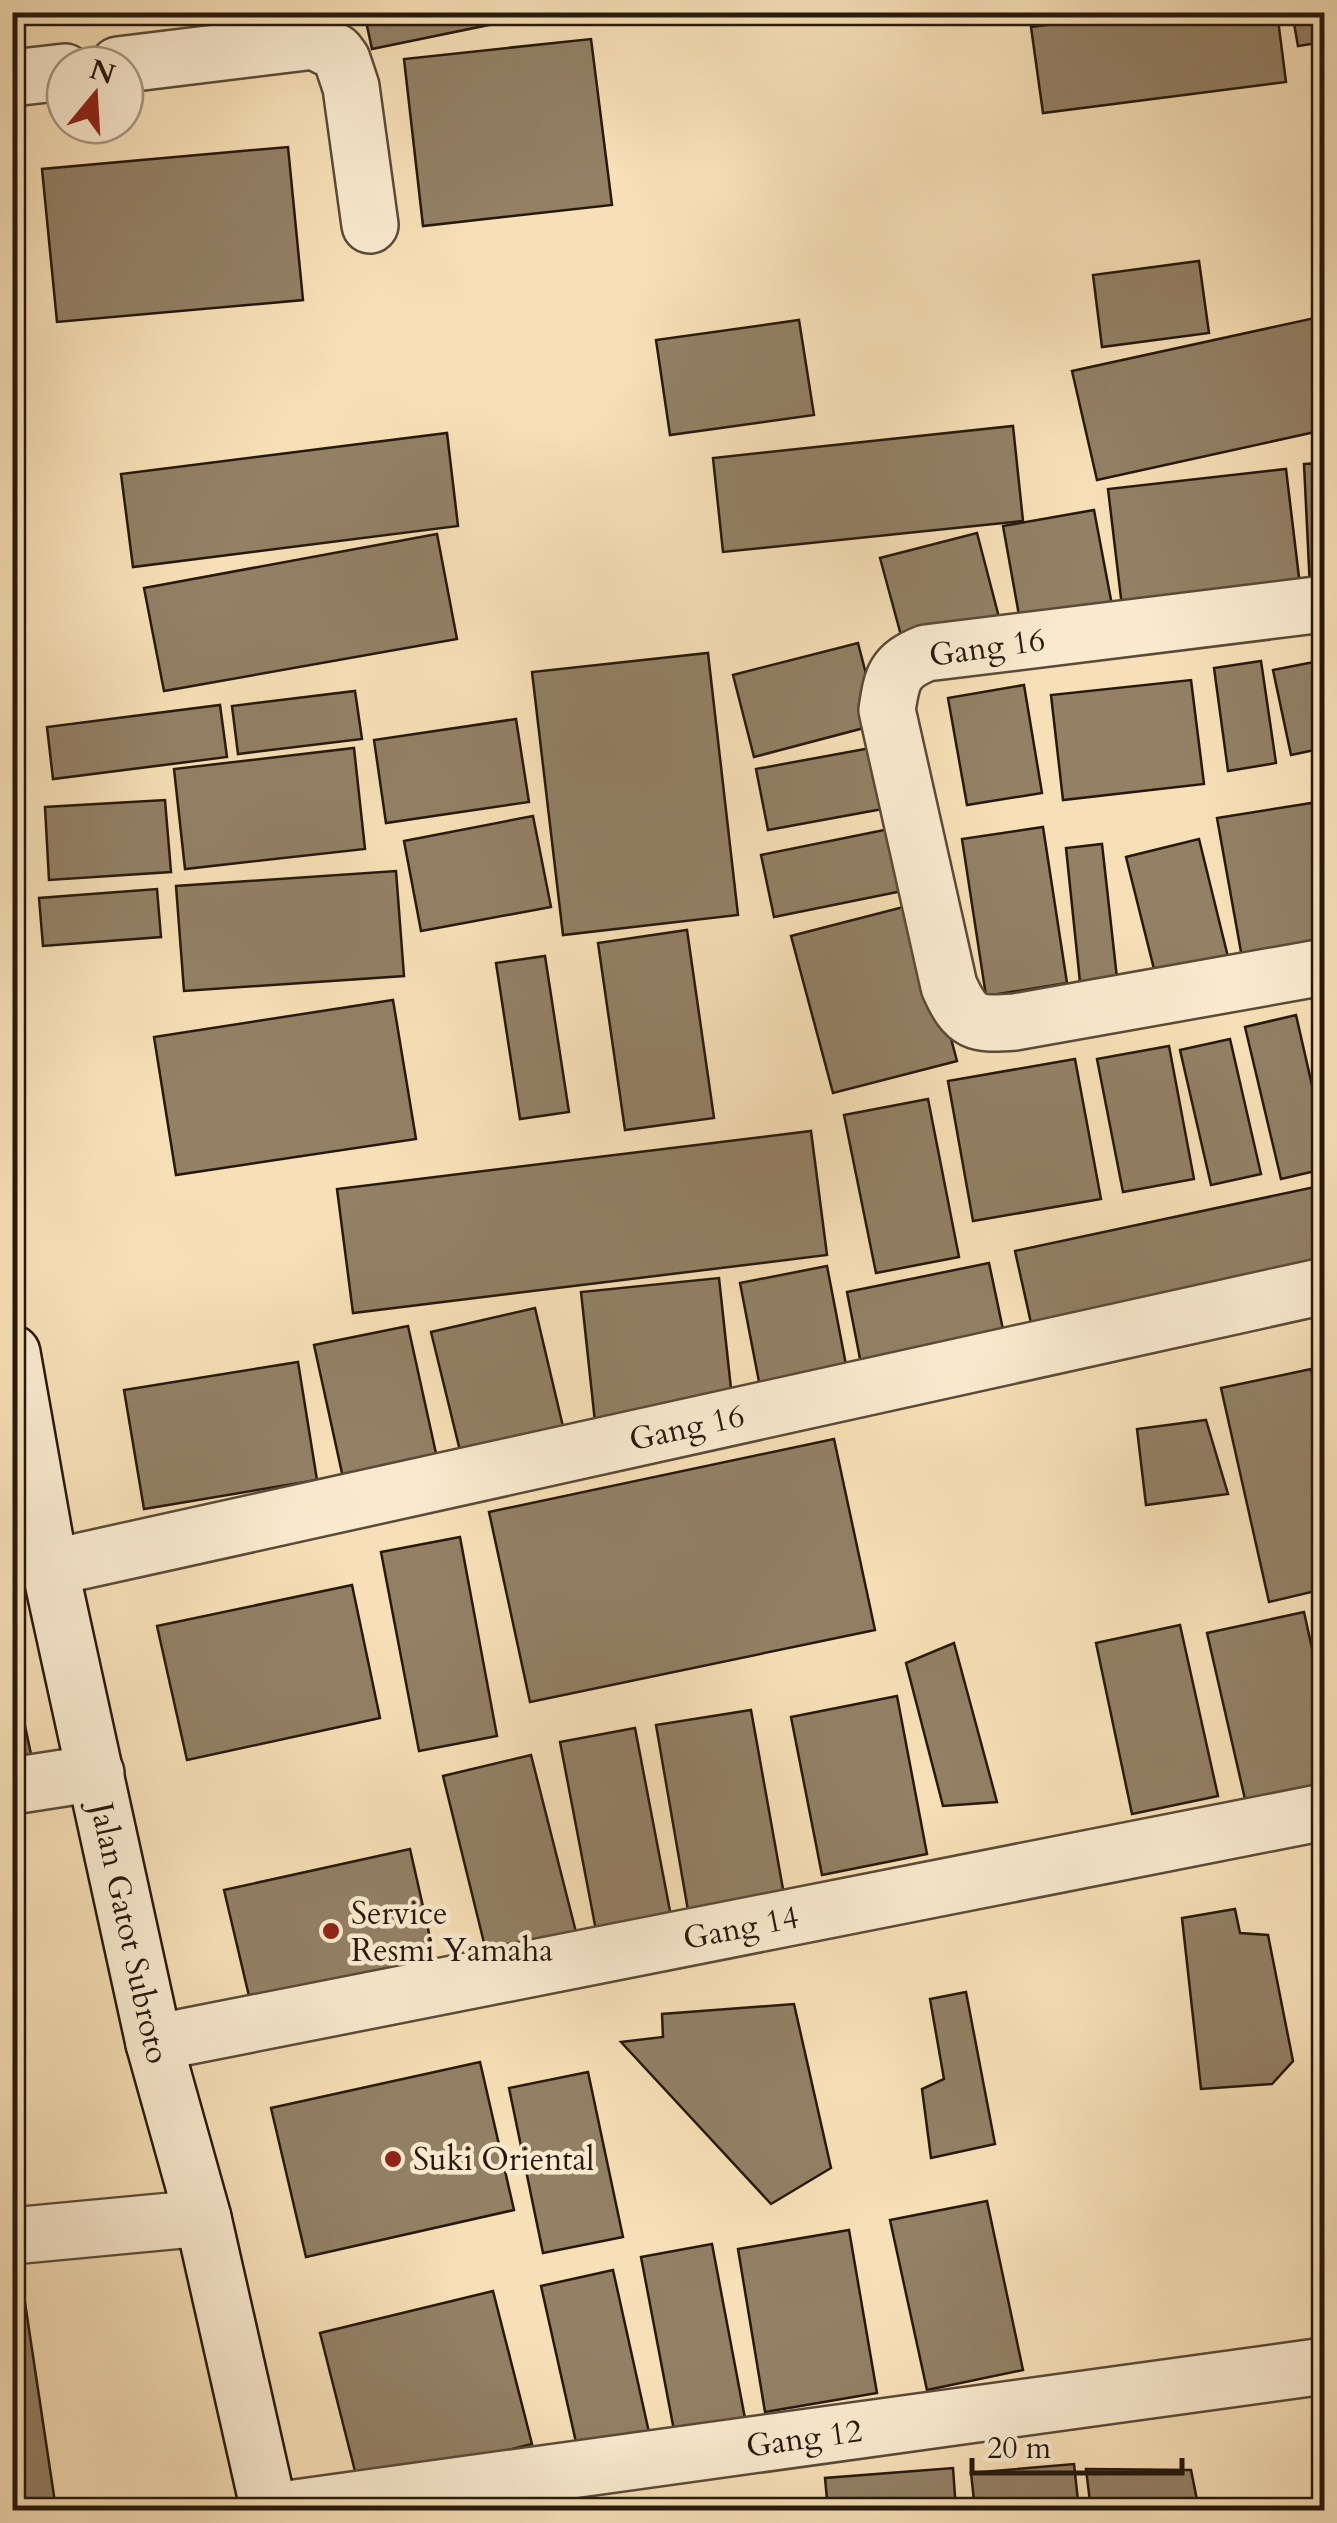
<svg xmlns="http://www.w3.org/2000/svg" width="1337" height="2523" viewBox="0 0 1337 2523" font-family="Cardo,serif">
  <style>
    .building { fill: #938065; stroke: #27180d; stroke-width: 2.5 }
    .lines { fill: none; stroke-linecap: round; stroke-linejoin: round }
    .street-casing { stroke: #5b4a38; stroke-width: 60 }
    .secondary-casing { stroke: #27180d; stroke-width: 60 }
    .street { stroke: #faebd0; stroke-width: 55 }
    .secondary { stroke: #faebd0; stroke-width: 55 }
    .poi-dot { fill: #8f2418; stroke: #faebd0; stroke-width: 4 }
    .labels { text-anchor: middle; stroke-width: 9; stroke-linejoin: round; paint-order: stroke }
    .street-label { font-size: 32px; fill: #27180d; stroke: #faebd0 }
    .poi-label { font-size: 32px; fill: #27180d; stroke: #faebd0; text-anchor: start }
  </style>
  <rect width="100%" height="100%" fill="#f7e0b7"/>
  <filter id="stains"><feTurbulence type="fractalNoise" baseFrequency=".002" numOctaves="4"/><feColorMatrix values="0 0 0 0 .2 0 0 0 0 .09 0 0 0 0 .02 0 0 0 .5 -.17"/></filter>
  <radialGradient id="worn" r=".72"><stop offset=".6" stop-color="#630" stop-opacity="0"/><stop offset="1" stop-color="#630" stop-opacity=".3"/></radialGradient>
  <g class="building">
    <polygon points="364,12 552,12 372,49"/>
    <polygon points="1148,12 1277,12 1286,82 1043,113 1031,27"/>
    <polygon points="1292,12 1324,12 1324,42 1298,46"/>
    <polygon points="591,39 612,205 423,226 404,59"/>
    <polygon points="288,147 303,300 57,322 42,169"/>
    <polygon points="1199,261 1209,333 1102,347 1093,275"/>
    <polygon points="1324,316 1324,430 1097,480 1072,371"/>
    <polygon points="799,320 814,415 670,435 656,340"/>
    <polygon points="1013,426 1023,521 723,552 713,458"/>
    <polygon points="447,433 458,526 133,567 121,474"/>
    <polygon points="1324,463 1324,588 1310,588 1304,464"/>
    <polygon points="1286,469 1301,594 1123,615 1108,489"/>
    <polygon points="1094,510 1114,616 1022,632 1003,526"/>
    <polygon points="977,533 1001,625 905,650 880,558"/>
    <polygon points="437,534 457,639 164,691 144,588"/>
    <polygon points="858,643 879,724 754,757 733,675"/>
    <polygon points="708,653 738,915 563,935 532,672"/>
    <polygon points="1324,660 1324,748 1291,755 1273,670"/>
    <polygon points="1261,661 1276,763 1228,771 1214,668"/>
    <polygon points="1191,680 1204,784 1063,800 1051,695"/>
    <polygon points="1024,685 1042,793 967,805 948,698"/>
    <polygon points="355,691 362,739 238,754 232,706"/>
    <polygon points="220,705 227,757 53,779 47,727"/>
    <polygon points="516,719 529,802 386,823 374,740"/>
    <polygon points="887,745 899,806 768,830 756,769"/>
    <polygon points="354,748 365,849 185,869 174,769"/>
    <polygon points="165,800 171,872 49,880 45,807"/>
    <polygon points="1324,801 1324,949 1243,963 1217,818"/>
    <polygon points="533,816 551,907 421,931 404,841"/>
    <polygon points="904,826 917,888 774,917 761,855"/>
    <polygon points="1043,827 1067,983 986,996 962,839"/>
    <polygon points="1199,839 1229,961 1156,977 1126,857"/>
    <polygon points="1102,844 1117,978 1080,982 1066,848"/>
    <polygon points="396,871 404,976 184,991 176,886"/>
    <polygon points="157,889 161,937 43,946 39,898"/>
    <polygon points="915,904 957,1061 833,1093 791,936"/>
    <polygon points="687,930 714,1118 625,1130 598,943"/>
    <polygon points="545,956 569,1112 520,1119 496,963"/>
    <polygon points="393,1000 416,1139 176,1175 154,1037"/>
    <polygon points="1296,1015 1324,1138 1324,1169 1281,1179 1245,1027"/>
    <polygon points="1230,1039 1261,1174 1211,1185 1180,1050"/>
    <polygon points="1169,1046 1194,1179 1123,1192 1097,1059"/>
    <polygon points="1075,1059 1101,1199 973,1221 948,1081"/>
    <polygon points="928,1099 959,1257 876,1273 844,1115"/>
    <polygon points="811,1131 827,1255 353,1313 337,1189"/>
    <polygon points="1324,1185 1324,1271 1033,1332 1015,1251"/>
    <polygon points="989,1263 1005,1339 862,1369 847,1292"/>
    <polygon points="827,1266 847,1370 760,1387 740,1283"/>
    <polygon points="719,1278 733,1407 595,1422 581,1292"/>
    <polygon points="535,1308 565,1435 462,1459 431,1332"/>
    <polygon points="408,1326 439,1467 345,1487 314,1345"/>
    <polygon points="298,1362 317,1480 144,1509 124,1390"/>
    <polygon points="1311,1369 1324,1428 1324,1589 1269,1602 1221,1388"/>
    <polygon points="1206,1420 1228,1494 1146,1505 1137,1429"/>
    <polygon points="834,1439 875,1630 530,1702 489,1512"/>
    <polygon points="460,1537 497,1736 419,1751 381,1552"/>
    <polygon points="352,1585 380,1718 187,1760 157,1626"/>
    <polygon points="1304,1612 1324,1703 1324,1804 1250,1821 1207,1633"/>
    <polygon points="1180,1625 1218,1796 1132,1814 1096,1643"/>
    <polygon points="954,1643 997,1802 943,1806 906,1663"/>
    <polygon points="12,1665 31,1754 12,1758"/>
    <polygon points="897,1696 927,1854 822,1875 791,1717"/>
    <polygon points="751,1710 786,1906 690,1922 656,1725"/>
    <polygon points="635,1728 674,1932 599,1946 560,1742"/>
    <polygon points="531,1755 577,1936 488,1959 443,1776"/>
    <polygon points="410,1849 438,1973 253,2013 224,1890"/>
    <polygon points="1235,1909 1240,1933 1268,1935 1293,2061 1272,2084 1201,2089 1182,1918"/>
    <polygon points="966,1992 995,2144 931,2158 922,2089 944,2079 930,1999"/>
    <polygon points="794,2004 831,2168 771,2204 621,2042 663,2037 662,2014"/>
    <polygon points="480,2062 514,2210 306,2257 271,2108"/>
    <polygon points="588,2072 623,2237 543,2253 509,2088"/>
    <polygon points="987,2201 1023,2370 927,2390 890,2220"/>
    <polygon points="849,2230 877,2393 765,2412 738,2249"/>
    <polygon points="712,2244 747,2429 676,2441 641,2257"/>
    <polygon points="613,2270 652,2446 580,2460 541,2286"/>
    <polygon points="21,2276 56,2509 43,2510 12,2510 12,2277"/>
    <polygon points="493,2291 532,2444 359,2487 320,2333"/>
    <polygon points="1074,2464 1079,2510 975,2510 971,2473"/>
    <polygon points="953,2468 956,2510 828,2510 825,2478"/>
    <polygon points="1086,2469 1191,2470 1199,2510 1091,2510"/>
    <polygon points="1324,2475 1324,2510 1317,2510 1313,2478"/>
  </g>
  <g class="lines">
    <g class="street-casing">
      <g id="street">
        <polyline points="118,65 314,41 336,52 342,60 351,87 370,225"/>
        <polyline points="12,78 65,72"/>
        <path d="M1324,604L926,653C894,666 892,677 887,710L949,986C966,1024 975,1025 1015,1022L1324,967"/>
        <path id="s1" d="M50,1568L1324,1286"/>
        <polyline points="12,1786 96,1773"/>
        <path id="s2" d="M154,2043L1324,1812"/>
        <polyline points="12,2236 203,2218"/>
        <path id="s3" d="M281,2510L1324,2366"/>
      </g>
    </g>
    <g class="secondary-casing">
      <g id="secondary">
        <path id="s4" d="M12,1353L50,1568L154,2043L203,2218L269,2510"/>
      </g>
    </g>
    <use href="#street" class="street"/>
    <use href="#secondary" class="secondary"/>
  </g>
  <g class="poi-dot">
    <circle cx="331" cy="1931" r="10"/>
    <circle cx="393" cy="2159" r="10"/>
  </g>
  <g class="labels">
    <g class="street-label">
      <text transform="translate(987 647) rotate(-8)" y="11">Gang 16</text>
      <text dy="11" stroke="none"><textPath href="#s1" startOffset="652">Gang 16</textPath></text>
      <text dy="11" stroke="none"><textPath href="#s2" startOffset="598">Gang 14</textPath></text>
      <text dy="11" stroke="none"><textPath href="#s4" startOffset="592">Jalan Gatot Subroto</textPath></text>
      <text dy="11" stroke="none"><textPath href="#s3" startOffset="528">Gang 12</textPath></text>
    </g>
    <g class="poi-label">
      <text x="351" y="1924">Service<tspan x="351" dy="37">Resmi Yamaha</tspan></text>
      <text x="413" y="2170">Suki Oriental</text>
    </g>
  </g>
  <rect width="1337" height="2523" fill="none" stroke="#f7e0b7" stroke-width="50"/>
  <rect x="15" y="15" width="1307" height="2493" fill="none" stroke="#27180d" stroke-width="5"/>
  <rect x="25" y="25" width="1287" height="2473" fill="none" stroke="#27180d" stroke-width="2.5"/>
  <g transform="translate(95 95) rotate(18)"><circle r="48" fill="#faebd0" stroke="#a69782" stroke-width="2.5"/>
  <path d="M0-8L18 38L0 25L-18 38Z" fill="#8f2418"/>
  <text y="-15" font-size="28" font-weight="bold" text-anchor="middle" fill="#27180d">N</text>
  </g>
  <path d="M972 2458v15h210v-15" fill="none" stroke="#27180d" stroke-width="5"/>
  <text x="987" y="2458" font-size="30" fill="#27180d" stroke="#faebd0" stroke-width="8" paint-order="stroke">20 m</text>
  <rect width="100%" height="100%" filter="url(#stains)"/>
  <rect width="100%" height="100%" fill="url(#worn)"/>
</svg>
